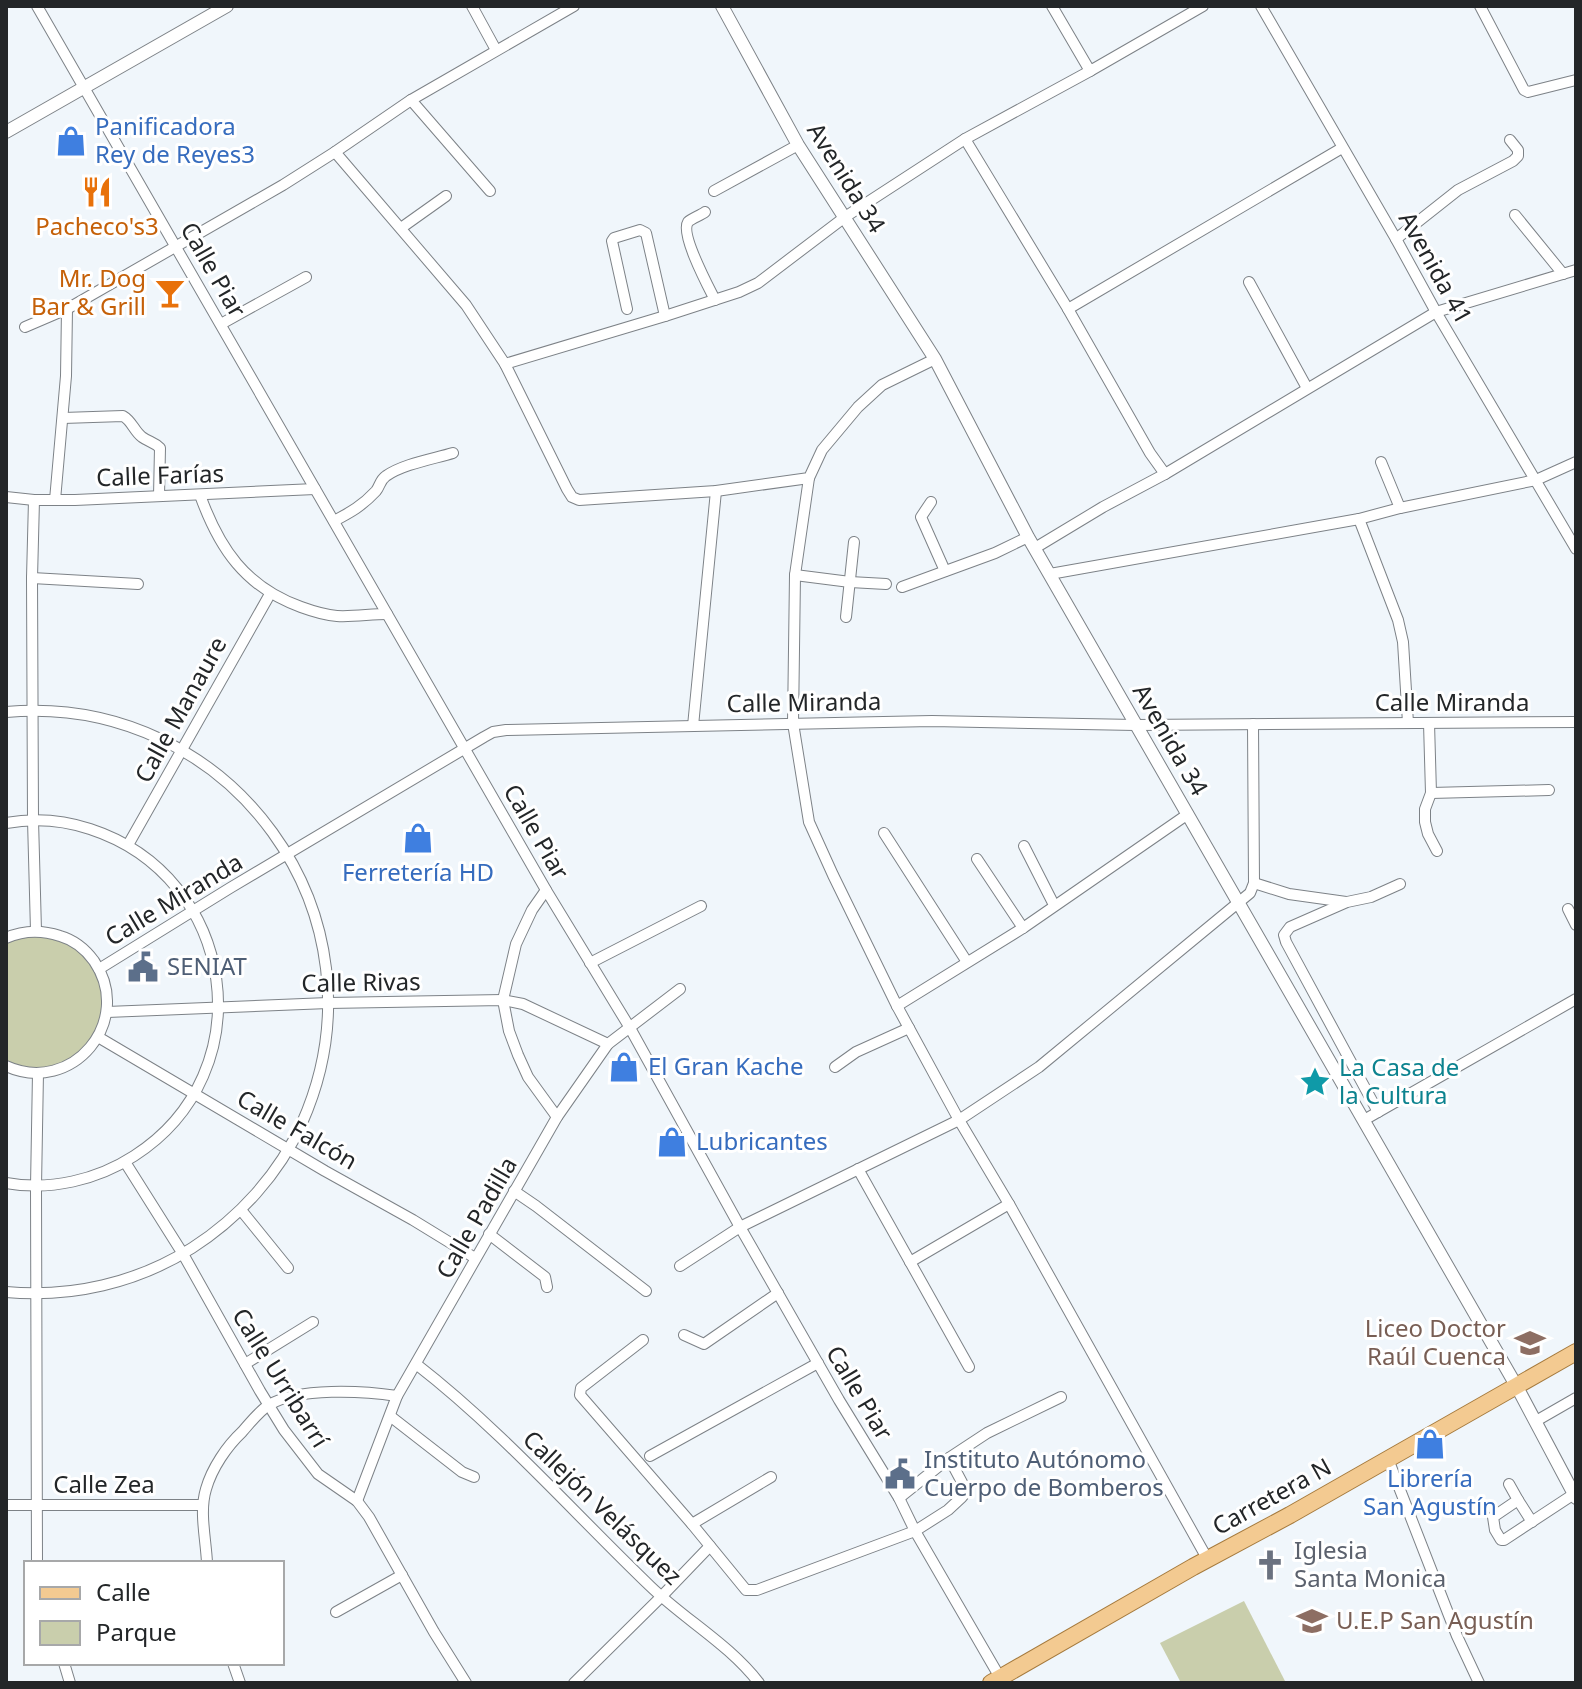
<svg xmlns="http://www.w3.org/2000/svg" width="1582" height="1689" viewBox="0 0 1582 1689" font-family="'Noto Sans',sans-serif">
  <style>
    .green { fill: #c9ceac }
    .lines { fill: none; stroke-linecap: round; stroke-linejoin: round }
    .minor-casing { stroke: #7d8287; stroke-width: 12 }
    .tertiary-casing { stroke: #7d8287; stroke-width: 14 }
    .primary-casing { stroke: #a57a3d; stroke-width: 18 }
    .minor { stroke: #fff; stroke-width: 10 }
    .tertiary { stroke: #fff; stroke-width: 12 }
    .primary { stroke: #f3ca91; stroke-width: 16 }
    .labels { text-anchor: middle; stroke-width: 6; stroke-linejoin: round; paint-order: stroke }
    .shop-label { font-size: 24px; fill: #366cbe; stroke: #fff; text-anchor: start }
    .street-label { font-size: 24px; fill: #232628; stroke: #fff }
    .food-label { font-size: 24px; fill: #c56008; stroke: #fff }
    .service-label { font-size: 24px; fill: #4e5e75; stroke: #fff; text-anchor: start }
    .culture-label { font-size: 24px; fill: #0d838f; stroke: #fff; text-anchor: start }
    .education-label { font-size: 24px; fill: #785e54; stroke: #fff; text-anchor: end }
    .worship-label { font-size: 24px; fill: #5b616d; stroke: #fff; text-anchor: start }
  </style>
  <rect width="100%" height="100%" fill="#f0f6fb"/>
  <g class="green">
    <polygon points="51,933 90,956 107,1001 91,1047 50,1071 6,1066 6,938"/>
    <polygon points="1244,1601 1286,1683 1181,1683 1160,1643"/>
  </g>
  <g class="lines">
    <g class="minor-casing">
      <g id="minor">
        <polyline points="37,6 546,890 630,1028 740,1227 839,1400 899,1498 915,1531 1002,1681"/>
        <polyline points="472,6 496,50"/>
        <polyline points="1052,6 1090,71 1203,6"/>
        <polyline points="1261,6 1396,239 1436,312 1576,549"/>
        <polyline points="1480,6 1524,90 1528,92 1576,80"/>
        <polyline points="411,100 490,191"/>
        <polyline points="965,139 1068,309 1150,453 1165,474 1436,312 1576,270"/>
        <polyline points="335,152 466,305 505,364 567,489 572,497 579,500 716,491 809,478 822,450 858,407 882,385 935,359"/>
        <polyline points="714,191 798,145"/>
        <path d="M705,212C701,215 691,219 688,222C680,234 709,288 715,300"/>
        <polyline points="1515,215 1563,274"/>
        <polyline points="401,228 446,196"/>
        <polyline points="1396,239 1458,190 1513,161 1518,156 1518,150 1510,140"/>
        <polyline points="1249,282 1307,388"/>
        <polyline points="627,309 612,241 614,238 640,230 646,233 665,316"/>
        <polyline points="1068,309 1342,148"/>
        <polyline points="221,324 306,277"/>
        <polyline points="25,327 67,309 283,185 335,152 411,100 574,6"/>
        <polyline points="505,364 665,316 739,292 758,283 845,217 965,139 1090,71"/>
        <path d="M63,418L123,416C132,421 134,431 142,437C149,442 154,442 160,448L159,496"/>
        <polyline points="1381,462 1400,508"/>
        <polyline points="809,478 795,575 793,723 809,822 833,875 897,1006 959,1120 1009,1204 1208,1560"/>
        <path d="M200,495C219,548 245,587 301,607C312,611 324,615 337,616C353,617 371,614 387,614"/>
        <polyline points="6,497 34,500 75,500 315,489"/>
        <polyline points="34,500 32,578 33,820 36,931"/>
        <polyline points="55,500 66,376 67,309"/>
        <polyline points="931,502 921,517 945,571"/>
        <polyline points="1359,519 1398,620 1403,642 1408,723"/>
        <path d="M334,521C351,512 362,506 376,491C380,486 380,480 386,476C403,464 433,459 453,453"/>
        <polyline points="1035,548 1103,507 1165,474"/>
        <polyline points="1050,574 1359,519 1400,508 1536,480 1576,462"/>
        <polyline points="795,575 850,582 886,584"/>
        <polyline points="32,578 138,584"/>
        <polyline points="902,587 995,553 1028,537"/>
        <polyline points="846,617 854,542"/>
        <path d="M6,712C230,692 394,916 302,1123C279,1174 239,1218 192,1248C137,1283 71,1298 6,1292"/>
        <polyline points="1429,723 1431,793 1425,809 1425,822 1428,834 1437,851"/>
        <polyline points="693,726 716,491"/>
        <polyline points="1431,793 1549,790"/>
        <path d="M6,823C34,818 63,820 90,829C237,877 265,1072 134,1156C97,1180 50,1191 6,1183"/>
        <polyline points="884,833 967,962"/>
        <polyline points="128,845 270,594"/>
        <polyline points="1024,846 1054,905"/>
        <polyline points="977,859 1023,928"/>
        <polyline points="1254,883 1289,894 1346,902"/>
        <polyline points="546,890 532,910 516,944 503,1000 509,1031 518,1055 528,1077 557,1117"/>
        <polyline points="1568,909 1576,925"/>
        <path d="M6,938C24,930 42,930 60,936C74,940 86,950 94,961C135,1021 72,1096 6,1066"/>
        <polyline points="590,963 701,906"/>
        <polyline points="99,969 230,888 484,737 493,732 506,730 932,721 1135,725 1576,722"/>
        <polyline points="897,1006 1023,928 1188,814"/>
        <polyline points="107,1012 328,1003 503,1000 523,1004 608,1044"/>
        <polyline points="98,1037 325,1171 413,1220 475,1258"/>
        <polyline points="835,1067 856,1052 909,1028"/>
        <polyline points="1378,1112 1286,942 1284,935 1290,927 1347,902 1371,897 1400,884"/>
        <polyline points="1364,1120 1576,999"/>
        <polyline points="125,1162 183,1254 260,1391 284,1430 318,1474 357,1501 369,1517 434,1632 466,1683"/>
        <polyline points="858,1169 969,1367"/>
        <polyline points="514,1191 536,1206 646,1291"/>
        <polyline points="241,1210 288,1268"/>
        <polyline points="489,1234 545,1277 547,1287"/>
        <polyline points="910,1262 1009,1204"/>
        <polyline points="680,1266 740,1227 959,1120 1039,1067 1250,893 1254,883 1253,724"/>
        <polyline points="684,1335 704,1344 778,1293"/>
        <polyline points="643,1340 581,1388 580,1395 692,1524 746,1590 757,1590 915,1531 948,1510 962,1497 966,1492 965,1488 949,1458 899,1498"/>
        <polyline points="245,1364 313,1322"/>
        <path d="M416,1364C501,1430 572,1511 650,1586C685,1620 729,1644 759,1683"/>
        <polyline points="390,1416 462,1472 474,1477"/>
        <polyline points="1536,1421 1576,1398"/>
        <polyline points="650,1456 818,1363"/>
        <polyline points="949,1458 987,1433 1061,1397"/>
        <polyline points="1388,1459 1457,1636 1479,1683"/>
        <polyline points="1509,1484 1518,1500 1493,1517 1495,1530 1501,1540 1504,1540 1574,1494"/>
        <polyline points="1518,1500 1532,1522"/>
        <polyline points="357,1501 397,1396 557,1117 608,1044 680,989"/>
        <polyline points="6,1505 203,1505"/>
        <polyline points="692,1524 771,1477"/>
        <polyline points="37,1563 36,1186 38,1073"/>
        <path d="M207,1563C206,1539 199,1512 206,1489C212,1468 227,1446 242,1432C250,1423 259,1411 269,1405C298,1387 364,1391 397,1396"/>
        <polyline points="336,1612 402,1575"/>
        <polyline points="64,1663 70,1683"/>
        <polyline points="233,1663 240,1683"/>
        <polyline points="574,1683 661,1597 710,1546"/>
      </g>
    </g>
    <g class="tertiary-casing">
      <g id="tertiary">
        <polyline points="722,6 798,145 935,359 1028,537 1517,1387 1576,1498"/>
        <polyline points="6,132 227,6"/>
      </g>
    </g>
    <g class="primary-casing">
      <polyline id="primary" points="991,1683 1193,1567 1290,1515 1576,1352"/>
    </g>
    <use href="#minor" class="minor"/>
    <use href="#tertiary" class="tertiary"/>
    <use href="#primary" class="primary"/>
  </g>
  <defs>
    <g id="shop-bare" transform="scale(2.4)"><path d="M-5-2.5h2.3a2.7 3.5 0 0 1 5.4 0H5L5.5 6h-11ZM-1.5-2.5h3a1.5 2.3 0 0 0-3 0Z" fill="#3f7fe0" stroke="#fff" stroke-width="2.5" paint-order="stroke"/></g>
    <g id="restaurant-bare" transform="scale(2.4)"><path d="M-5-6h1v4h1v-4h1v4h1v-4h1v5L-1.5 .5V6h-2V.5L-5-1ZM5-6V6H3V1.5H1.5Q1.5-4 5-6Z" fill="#e8710a" stroke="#fff" stroke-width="2.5" paint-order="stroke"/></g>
    <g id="bar-bare" transform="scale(2.4)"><path d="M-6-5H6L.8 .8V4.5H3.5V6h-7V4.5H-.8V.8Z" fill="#e8710a" stroke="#fff" stroke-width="2.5" paint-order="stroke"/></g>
    <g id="civic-bare" transform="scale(2.4)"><path d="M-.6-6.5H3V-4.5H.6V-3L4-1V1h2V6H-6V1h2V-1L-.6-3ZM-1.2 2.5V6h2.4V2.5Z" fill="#5c6f8a" stroke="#fff" stroke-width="2.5" paint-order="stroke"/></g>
    <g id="sight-bare" transform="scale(2.4)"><path d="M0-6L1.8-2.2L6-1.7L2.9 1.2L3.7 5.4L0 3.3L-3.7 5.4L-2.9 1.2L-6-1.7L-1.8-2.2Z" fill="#0f9aa8" stroke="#fff" stroke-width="2.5" paint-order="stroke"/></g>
    <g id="school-bare" transform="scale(2.4)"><path d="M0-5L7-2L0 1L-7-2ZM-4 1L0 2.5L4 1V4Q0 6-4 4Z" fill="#8d6e63" stroke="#fff" stroke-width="2.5" paint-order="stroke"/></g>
    <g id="church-bare" transform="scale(2.4)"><path d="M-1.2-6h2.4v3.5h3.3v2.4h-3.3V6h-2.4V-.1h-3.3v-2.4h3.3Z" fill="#6b7280" stroke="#fff" stroke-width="2.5" paint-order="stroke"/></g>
  </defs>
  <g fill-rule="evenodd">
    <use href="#shop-bare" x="71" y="141"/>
    <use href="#restaurant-bare" x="97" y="192"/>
    <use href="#bar-bare" x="170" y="293"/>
    <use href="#shop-bare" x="418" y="838"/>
    <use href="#civic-bare" x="143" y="967"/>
    <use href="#shop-bare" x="624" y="1067"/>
    <use href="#sight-bare" x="1315" y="1082"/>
    <use href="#shop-bare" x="672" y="1142"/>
    <use href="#school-bare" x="1530" y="1343"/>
    <use href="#shop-bare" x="1430" y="1444"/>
    <use href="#civic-bare" x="900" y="1474"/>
    <use href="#church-bare" x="1270" y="1565"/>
    <use href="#school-bare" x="1312" y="1621"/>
  </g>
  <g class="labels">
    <g class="shop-label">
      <text x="95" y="135">Panificadora<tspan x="95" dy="28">Rey de Reyes3</tspan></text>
      <text x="418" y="881" text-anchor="middle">Ferretería HD</text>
      <text x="648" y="1075">El Gran Kache</text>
      <text x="696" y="1150">Lubricantes</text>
      <text x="1430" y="1487" text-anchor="middle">Librería<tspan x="1430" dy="28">San Agustín</tspan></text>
    </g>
    <g class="street-label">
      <text transform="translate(846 178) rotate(58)" y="8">Avenida 34</text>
      <text transform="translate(1435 268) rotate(61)" y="8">Avenida 41</text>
      <text transform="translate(213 270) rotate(60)" y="8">Calle Piar</text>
      <text transform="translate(160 476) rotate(-2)" y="8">Calle Farías</text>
      <text transform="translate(804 703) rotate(-1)" y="8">Calle Miranda</text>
      <text x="1452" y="711">Calle Miranda</text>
      <text transform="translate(181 710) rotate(-61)" y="8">Calle Manaure</text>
      <text transform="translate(1170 740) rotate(60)" y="8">Avenida 34</text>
      <text transform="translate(536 832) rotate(60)" y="8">Calle Piar</text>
      <text transform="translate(174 900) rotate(-31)" y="8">Calle Miranda</text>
      <text transform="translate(361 983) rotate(-1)" y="8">Calle Rivas</text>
      <text transform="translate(297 1130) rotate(30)" y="8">Calle Falcón</text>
      <text transform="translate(477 1218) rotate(-60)" y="8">Calle Padilla</text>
      <text transform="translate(280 1378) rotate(58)" y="8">Calle Urribarrí</text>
      <text transform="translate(859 1393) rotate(59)" y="8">Calle Piar</text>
      <text x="104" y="1493">Calle Zea</text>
      <text transform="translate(1272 1497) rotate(-29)" y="8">Carretera N</text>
      <text transform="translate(602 1508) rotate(44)" y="8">Callejón Velásquez</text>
    </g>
    <g class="food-label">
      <text x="97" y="235">Pacheco's3</text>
      <text x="146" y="287" text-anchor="end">Mr. Dog<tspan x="146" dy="28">Bar &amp; Grill</tspan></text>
    </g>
    <g class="service-label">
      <text x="167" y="975">SENIAT</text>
      <text x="924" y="1468">Instituto Autónomo<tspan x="924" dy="28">Cuerpo de Bomberos</tspan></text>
    </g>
    <g class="culture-label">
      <text x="1339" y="1076">La Casa de<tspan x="1339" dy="28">la Cultura</tspan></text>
    </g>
    <g class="education-label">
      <text x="1506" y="1337">Liceo Doctor<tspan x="1506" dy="28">Raúl Cuenca</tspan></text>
      <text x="1336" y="1629" text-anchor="start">U.E.P San Agustín</text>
    </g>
    <g class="worship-label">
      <text x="1294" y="1559">Iglesia<tspan x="1294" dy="28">Santa Monica</tspan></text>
    </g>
  </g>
  <rect width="1582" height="1689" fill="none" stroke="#232628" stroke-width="16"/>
  <rect x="24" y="1561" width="260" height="104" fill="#ffffff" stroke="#a7a8a9" stroke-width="2"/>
  <rect x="40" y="1587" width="40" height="12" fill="#f3ca91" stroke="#a7a8a9" stroke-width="2"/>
  <text x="96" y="1601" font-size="24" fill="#232628">Calle</text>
  <rect x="40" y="1621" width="40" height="24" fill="#c9ceac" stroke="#a7a8a9" stroke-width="2"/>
  <text x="96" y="1641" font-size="24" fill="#232628">Parque</text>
</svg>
